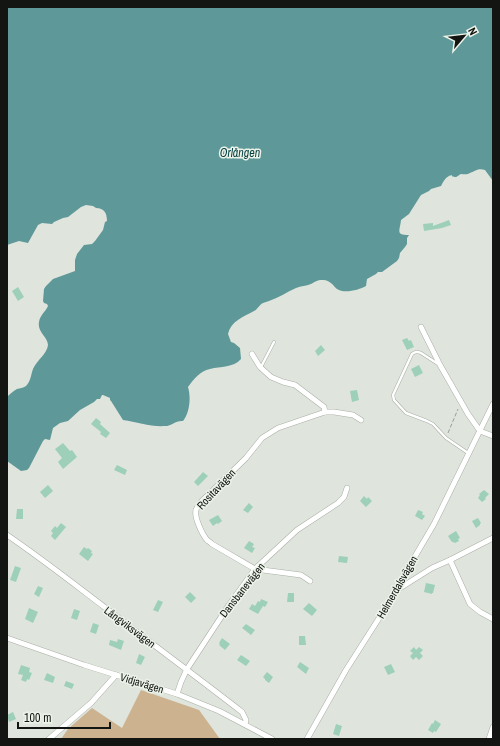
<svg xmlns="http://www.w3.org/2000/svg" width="500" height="746" viewBox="0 0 500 746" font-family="'Archivo Narrow',sans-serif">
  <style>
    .green { fill: #ccb28e }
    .water { fill: #5f9899 }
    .building { fill: #9dcfb9 }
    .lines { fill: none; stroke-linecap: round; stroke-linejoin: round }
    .lane-casing { stroke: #a9afa6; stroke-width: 3.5 }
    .street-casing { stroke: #a9afa6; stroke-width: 6 }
    .path { stroke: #9a9f98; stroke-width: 1; stroke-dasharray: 4 2; stroke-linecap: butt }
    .lane { stroke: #fff; stroke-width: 2.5 }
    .street { stroke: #fff; stroke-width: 5 }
    .labels { text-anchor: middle; stroke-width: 3; stroke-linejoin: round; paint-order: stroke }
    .street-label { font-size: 11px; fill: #131512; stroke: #ecf3e9 }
    .water-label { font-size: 12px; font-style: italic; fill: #033d3e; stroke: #ecf3e9 }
  </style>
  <rect width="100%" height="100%" fill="#dfe5dc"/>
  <polygon class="green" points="141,690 199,710 220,739 61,739 68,729 92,708 122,728"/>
  <path class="water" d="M7,7H493V181L485,170C478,168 476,171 470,173C467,175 464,174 461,174C458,175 458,177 455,177C450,177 454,174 449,176C445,178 443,182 441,186L431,189L429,191L421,195L409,214L401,220C400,231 395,235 409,235L407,238V244L405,247L400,253L399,258L397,261L382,272H378L376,274L367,279L366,286C359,290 344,294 337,289C333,285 329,279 322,280C317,280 315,282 311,284C306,286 301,286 296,288C287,292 278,298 269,301C267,302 265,302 263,303C259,305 258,309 254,311C243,317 231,321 228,334L231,342L234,343L240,348L241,359C233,368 221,366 210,369C200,371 194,379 188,387C191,397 190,412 183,421C176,420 172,426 165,426C151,427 137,422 123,420L111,401L110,400V398L103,395H102L100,399H97L94,402L80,410L68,421L60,423L53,428L50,440L45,439L43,441L29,468L27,470L21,471L7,461V397C10,394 13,391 17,389C20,388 23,388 26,386C31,381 31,374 33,369C37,360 47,354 48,345C48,337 37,332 39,322C40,315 46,311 48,306L47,304L44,303L43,301L44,289L46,286L53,279L75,271V260L77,254L84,245L92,244L95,241L103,230L105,222L107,221C107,213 104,208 96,208L93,206L86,205L81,207L68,217L63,218L54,222L52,224L42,223L38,225L28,243L19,241L7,245Z"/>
  <g class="building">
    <polygon points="449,220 451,225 442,228 424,231 423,224 433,223 433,226"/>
    <polygon points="18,287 24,297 18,301 12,291"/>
    <polygon points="407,338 409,341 411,340 414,347 407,350 402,340"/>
    <polygon points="321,345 325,350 318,356 315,351"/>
    <polygon points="419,365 423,373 415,377 411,369"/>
    <polygon points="357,390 359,400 352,402 350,391"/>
    <polygon points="96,418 101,422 100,424 110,433 106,438 100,434 101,432 91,424"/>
    <polygon points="63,443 70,451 72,450 77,457 63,469 58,462 62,458 55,449"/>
    <polygon points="117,465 127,470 125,475 114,470"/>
    <polygon points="203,472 208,476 198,486 194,482"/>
    <polygon points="48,485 53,491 45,498 40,492"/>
    <polygon points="484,490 489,494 485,498 486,499 482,502 478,498 480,495 479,494"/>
    <polygon points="364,496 367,499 368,497 372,501 366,507 360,501"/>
    <polygon points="249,503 253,507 248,513 243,510"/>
    <polygon points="17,509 23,509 23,519 16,519"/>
    <polygon points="418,510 423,512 422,514 425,516 422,520 415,516"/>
    <polygon points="218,515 222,521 218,524 217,523 213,526 209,520"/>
    <polygon points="478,518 481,523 480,524 480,525 476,528 472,521"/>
    <polygon points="61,523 66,527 55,540 51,536 53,533 51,531 55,526 57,528"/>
    <polygon points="456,531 460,538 458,539 459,541 455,543 453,542 452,542 448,536"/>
    <polygon points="249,541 254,544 252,547 255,548 252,553 244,548"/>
    <polygon points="84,547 87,549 88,548 92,551 91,553 93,554 88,561 79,554"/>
    <polygon points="339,556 348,557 347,563 338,562"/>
    <polygon points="15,566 21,568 16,582 10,580"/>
    <polygon points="426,583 435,585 433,593 432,593 432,594 424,592"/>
    <polygon points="38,586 43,588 39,597 34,594"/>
    <polygon points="190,592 196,598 191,603 185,597"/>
    <polygon points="288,593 294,593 294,602 287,602"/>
    <polygon points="261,599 268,602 265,607 263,606 258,614 249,609 252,604 255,606 258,601 260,602"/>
    <polygon points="158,600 163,602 158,612 153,610"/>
    <polygon points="309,603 317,610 312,616 303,609"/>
    <polygon points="29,608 38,612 33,623 25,619"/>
    <polygon points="74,609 80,611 77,620 71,618"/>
    <polygon points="93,623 99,625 96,634 90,632"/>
    <polygon points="246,624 255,630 251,635 242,628"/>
    <polygon points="299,636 305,636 306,645 299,645"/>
    <polygon points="222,638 230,644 225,650 219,645 220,644 219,643"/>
    <polygon points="118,639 124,641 121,650 109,645 110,640 117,642"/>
    <polygon points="414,647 416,650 419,647 423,650 420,653 423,656 419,660 416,657 413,660 410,656 413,653 410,651"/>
    <polygon points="139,654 145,657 141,665 136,663"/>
    <polygon points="241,655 250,661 246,666 237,660"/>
    <polygon points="300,662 309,668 306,674 297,667"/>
    <polygon points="391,664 395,672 388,675 384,667"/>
    <polygon points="21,665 30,668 29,672 32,673 29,680 27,679 26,682 21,680 23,675 18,674"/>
    <polygon points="267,672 273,677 269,683 265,680 265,679 263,677"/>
    <polygon points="47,673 55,677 53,683 44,680"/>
    <polygon points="66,681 74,684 72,689 64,686"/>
    <polygon points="13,712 16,719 9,722 7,715"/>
    <polygon points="435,720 441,724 436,732 434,731 433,733 428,730 432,723 433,724"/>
    <polygon points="336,724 342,726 339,736 333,734"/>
  </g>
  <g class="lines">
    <g class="lane-casing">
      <g id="lane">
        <path d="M438,364L421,353C417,351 415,352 412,354L393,395L394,400L406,413L427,421L433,424L446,438L468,453"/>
        <polyline points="261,367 274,342"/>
      </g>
    </g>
    <g class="street-casing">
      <g id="street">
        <polyline points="421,327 440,365 468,414 480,431 493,436"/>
        <polyline points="252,354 260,367 271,377 283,382 295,385 324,407 325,412"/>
        <path d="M7,535C41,558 74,584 107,609C152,644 197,677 242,712L246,720L245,724"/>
        <polyline points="450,560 470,604 480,612 493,619"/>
        <path d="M310,581L301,575L255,569L212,544C210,542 208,541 207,540C202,534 194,517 196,510C197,507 199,505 201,502L246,458L262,438L278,428L325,412H334L353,415L361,420"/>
        <polyline points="397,590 432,568 450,560 493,538"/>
        <polyline points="7,638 84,665 177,694 219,711 272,739"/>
        <polyline points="177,694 181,682 187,669 229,605 255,569 297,530 338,503 344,497 347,488"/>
        <polyline points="49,739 91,703 116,675"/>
        <polyline points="307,739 346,670 397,590 407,570 434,524 493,404"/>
        <polyline points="489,739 493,727"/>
      </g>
    </g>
    <polyline class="path" points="448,433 458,409"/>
    <use href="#lane" class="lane"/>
    <use href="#street" class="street"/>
  </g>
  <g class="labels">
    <g class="street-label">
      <text transform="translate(216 489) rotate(-47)" y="4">Rositavägen</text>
      <text transform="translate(397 587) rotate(-60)" y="4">Helmerdalsvägen</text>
      <text transform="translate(242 590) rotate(-52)" y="4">Dansbanevägen</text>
      <text transform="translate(130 627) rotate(37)" y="4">Långviksvägen</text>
      <text transform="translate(142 683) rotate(17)" y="4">Vidjavägen</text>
    </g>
    <g class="water-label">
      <text x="240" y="157">Orlången</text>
    </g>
  </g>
  <rect width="500" height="746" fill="none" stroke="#131512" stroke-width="16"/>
  <g transform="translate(464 36) rotate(62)" stroke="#ecf3e9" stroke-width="3" paint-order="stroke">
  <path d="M0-3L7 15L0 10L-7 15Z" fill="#131512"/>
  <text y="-6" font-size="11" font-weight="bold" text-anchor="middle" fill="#131512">N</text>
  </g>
  <path d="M18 722v6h92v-6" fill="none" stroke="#131512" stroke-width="2"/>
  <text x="24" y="722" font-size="12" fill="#131512" stroke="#ecf3e9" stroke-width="3" paint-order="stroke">100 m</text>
</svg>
